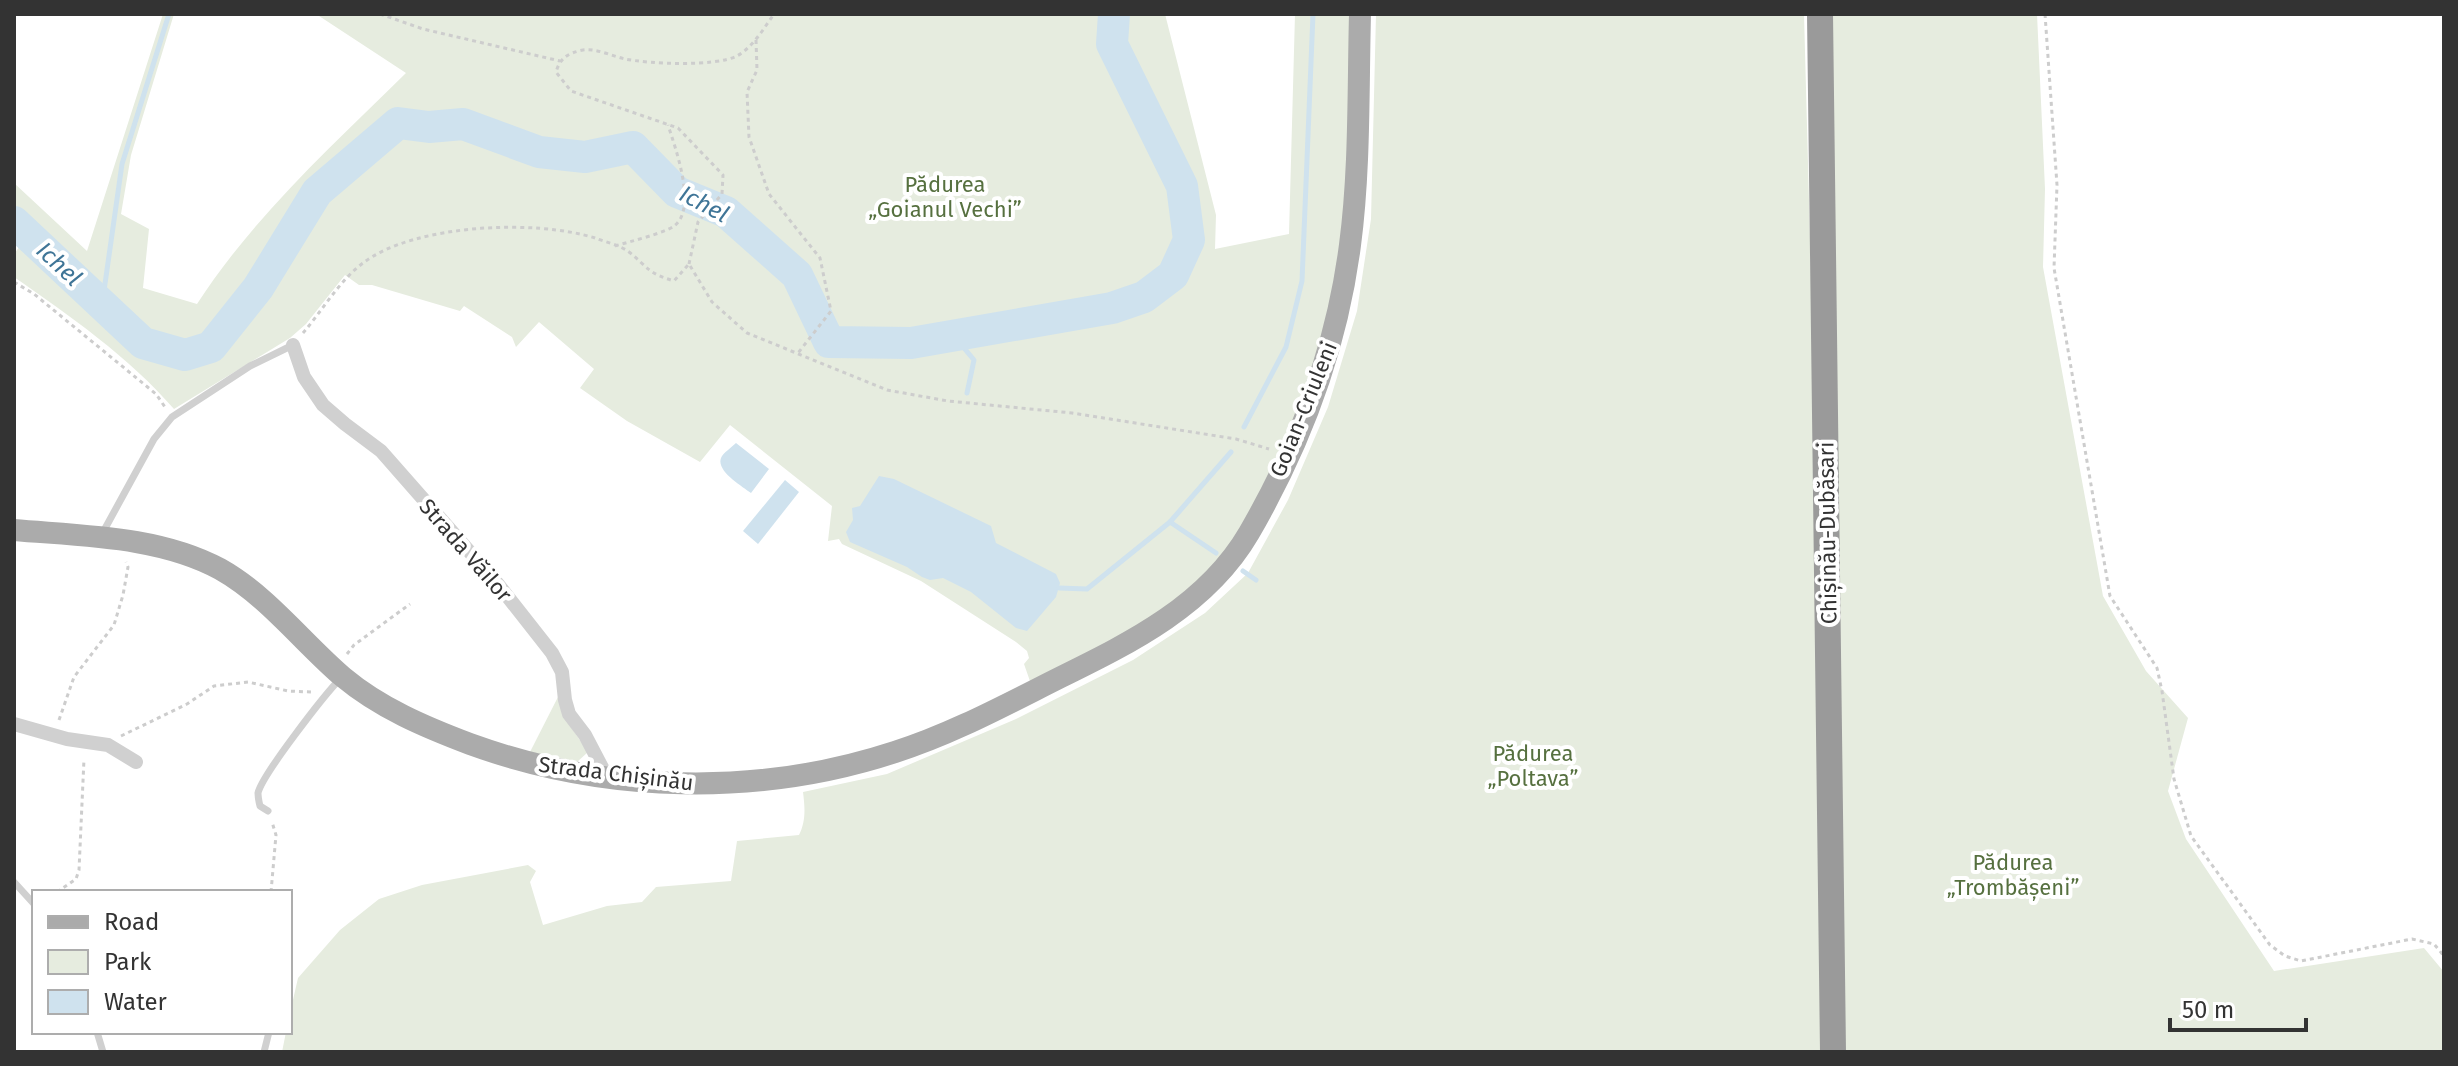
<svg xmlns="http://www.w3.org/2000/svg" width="2458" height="1066" viewBox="0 0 2458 1066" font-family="'Fira Sans',sans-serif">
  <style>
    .green { fill: #e6ecdf }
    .water { fill: #cfe2ee }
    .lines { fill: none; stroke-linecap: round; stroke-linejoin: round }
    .stream { stroke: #cfe2ee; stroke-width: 5 }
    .river { stroke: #cfe2ee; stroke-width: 32 }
    .path { stroke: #cdcdcd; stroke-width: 3; stroke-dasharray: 4 4; stroke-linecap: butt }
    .lane { stroke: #d0d0d0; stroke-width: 7 }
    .street { stroke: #d0d0d0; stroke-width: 14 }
    .primary { stroke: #ababab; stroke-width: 22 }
    .highway { stroke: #9a9a9a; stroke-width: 26 }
    .labels { text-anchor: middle; stroke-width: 8; stroke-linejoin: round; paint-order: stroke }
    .park-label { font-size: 22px; fill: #56703f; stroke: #fff }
    .street-label { font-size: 22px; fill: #333; stroke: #fff }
    .water-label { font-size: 24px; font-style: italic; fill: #3f7597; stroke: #fff }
  </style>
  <rect width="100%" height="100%" fill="#fff"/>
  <g class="green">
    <path d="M163,14H174L131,155L121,214L149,229L143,288L197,304C254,216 332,146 406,73L316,14H1165L1216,215L1215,249L1289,234L1295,14H1352C1349,106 1351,201 1334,292C1323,355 1299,417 1270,474C1254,504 1239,535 1217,561C1169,618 1094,649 1031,684L1024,664L1029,658L1027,651L1016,642L921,581L842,544L839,539L828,541L832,506L730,425L700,462L627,421L580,388L594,369L539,322L516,347L512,337L464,306L460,311L372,285H359L345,275L306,324L290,338L174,409C129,357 70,316 14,277V254L20,246L14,241V183L87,251Z"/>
    <path d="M1376,14H1804L1817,499L1826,1052H282L286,1032H290V1013L298,978L340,930L379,899L422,885L528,865L536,871L530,882L543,925L607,906L642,902L656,887L731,881L737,841L799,835C806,821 805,808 803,792L887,774L1016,719L1133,660L1205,613L1248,573L1288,500L1328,407L1357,311L1371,219Z"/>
    <polygon points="1828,14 2037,14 2045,189 2043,267 2103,596 2146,671 2188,718 2168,791 2186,839 2274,971 2424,948 2444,972 2444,1052 1843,1052"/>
    <polygon points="558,697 564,717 588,752 577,762 530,752"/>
  </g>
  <g class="water">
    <path d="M736,443L769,469L751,493C742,486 716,471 721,458C723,453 732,447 736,443Z"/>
    <polygon points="879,476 894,479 991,526 996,543 1056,574 1060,583 1056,597 1027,631 1016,628 971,592 943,578 930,580 922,577 907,567 850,542 846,532 853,520 852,508 860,506"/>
    <polygon points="785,480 799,492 758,544 743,531"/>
  </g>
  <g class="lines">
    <g class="stream">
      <polyline points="102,305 122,164 169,14"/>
      <polyline points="954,336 974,360 967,393"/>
      <polyline points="1244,427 1286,347 1302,281 1313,14"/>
      <polyline points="1170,522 1216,553"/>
      <polyline points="1243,571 1256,580"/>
      <polyline points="1059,588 1087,589 1170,522 1231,452"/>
    </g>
    <polyline class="river" points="14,222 143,343 185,355 211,347 258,288 317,192 398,123 429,127 463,124 539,152 585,157 633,147 677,192 726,212 797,275 829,342 911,343 1112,308 1144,297 1173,275 1189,240 1182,186 1112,44 1114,14"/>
    <g class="path">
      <polyline points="380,14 423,29 560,61"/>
      <polyline points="2045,14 2057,185 2054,268 2110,596 2157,668 2162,691 2174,779 2191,836 2270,945 2285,956 2301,961 2412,939 2434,944 2444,956"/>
      <polyline points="756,40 757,70 747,92 749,137 769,194 820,258 831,311 798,353"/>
      <path d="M615,246C628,242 665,233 674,226C698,209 675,147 668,125"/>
      <path d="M689,264L698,222L722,194L723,175L678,128L571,91L556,72C560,58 568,53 583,50C596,48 612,56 625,59C650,64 714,67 737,56C753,47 764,28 774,14"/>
      <polyline points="14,282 34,294 156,394 165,407"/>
      <path d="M303,333C322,311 339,281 363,263C414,224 535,219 595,238C605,242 620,245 629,252C649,268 647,273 674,281L689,264L712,302L747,333L887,390L948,401L1072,413L1236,439L1269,449"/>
      <polyline points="347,654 354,645 410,604"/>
      <polyline points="59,720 74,677 114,625 123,595 128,567 126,562"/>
      <polyline points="121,736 187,704 214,686 248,682 288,691 311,692"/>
      <polyline points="57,892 76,879 79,870 84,759"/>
      <polyline points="271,892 276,835 272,822"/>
    </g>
    <g class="lane">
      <polyline points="102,534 154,439 172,417 250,366 293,345"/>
      <path d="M268,811L260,806C259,802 258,798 258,793C262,775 325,694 341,678"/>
      <polyline points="14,882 34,904"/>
      <polyline points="97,1032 103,1052"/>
      <polyline points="264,1052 269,1032"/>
    </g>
    <g class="street">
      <polyline points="293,345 304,377 323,405 345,424 381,451 497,583 552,653 562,672 565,700 569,714 585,735 607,777"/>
      <polyline points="14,724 67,739 108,745 136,762"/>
    </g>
    <path class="primary" d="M14,530C82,536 159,536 220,569C268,596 302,642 343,677C380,708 425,727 470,744C605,793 758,797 895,752C952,734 1007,704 1061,677C1132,642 1207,605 1249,533C1300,445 1337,346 1350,245C1360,169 1358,90 1360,14"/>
    <polyline class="highway" points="1820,14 1833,1052"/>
  </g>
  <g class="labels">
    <g class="park-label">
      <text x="945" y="192">Pădurea<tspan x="945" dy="25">„Goianul Vechi”</tspan></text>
      <text x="1533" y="761">Pădurea<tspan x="1533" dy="25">„Poltava”</tspan></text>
      <text x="2013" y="870">Pădurea<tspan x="2013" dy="25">„Trombășeni”</tspan></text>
    </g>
    <g class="street-label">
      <text transform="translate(1303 409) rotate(-68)" y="8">Goian-Criuleni</text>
      <text transform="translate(1827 533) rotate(-91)" y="8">Chișinău-Dubăsari</text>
      <text transform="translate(466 550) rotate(49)" y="8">Strada Văilor</text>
      <text transform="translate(616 773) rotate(7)" y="8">Strada Chișinău</text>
    </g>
    <g class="water-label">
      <text transform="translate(704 204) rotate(28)" y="8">Ichel</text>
      <text transform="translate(59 264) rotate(43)" y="8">Ichel</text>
    </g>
  </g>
  <rect width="2458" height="1066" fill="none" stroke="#333333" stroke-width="32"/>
  <rect x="32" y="890" width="260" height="144" fill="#ffffff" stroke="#adadad" stroke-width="2"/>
  <rect x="48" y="916" width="40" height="12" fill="#ababab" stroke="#adadad" stroke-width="2"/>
  <text x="104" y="930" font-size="24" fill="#333333">Road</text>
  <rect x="48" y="950" width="40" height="24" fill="#e6ecdf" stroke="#adadad" stroke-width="2"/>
  <text x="104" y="970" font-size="24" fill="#333333">Park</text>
  <rect x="48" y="990" width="40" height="24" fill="#cfe2ee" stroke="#adadad" stroke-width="2"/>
  <text x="104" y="1010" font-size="24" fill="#333333">Water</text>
  <path d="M2170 1018v12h136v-12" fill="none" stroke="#333333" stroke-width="4"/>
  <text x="2182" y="1018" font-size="24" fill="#333333" stroke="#ffffff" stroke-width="6" paint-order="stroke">50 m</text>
</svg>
